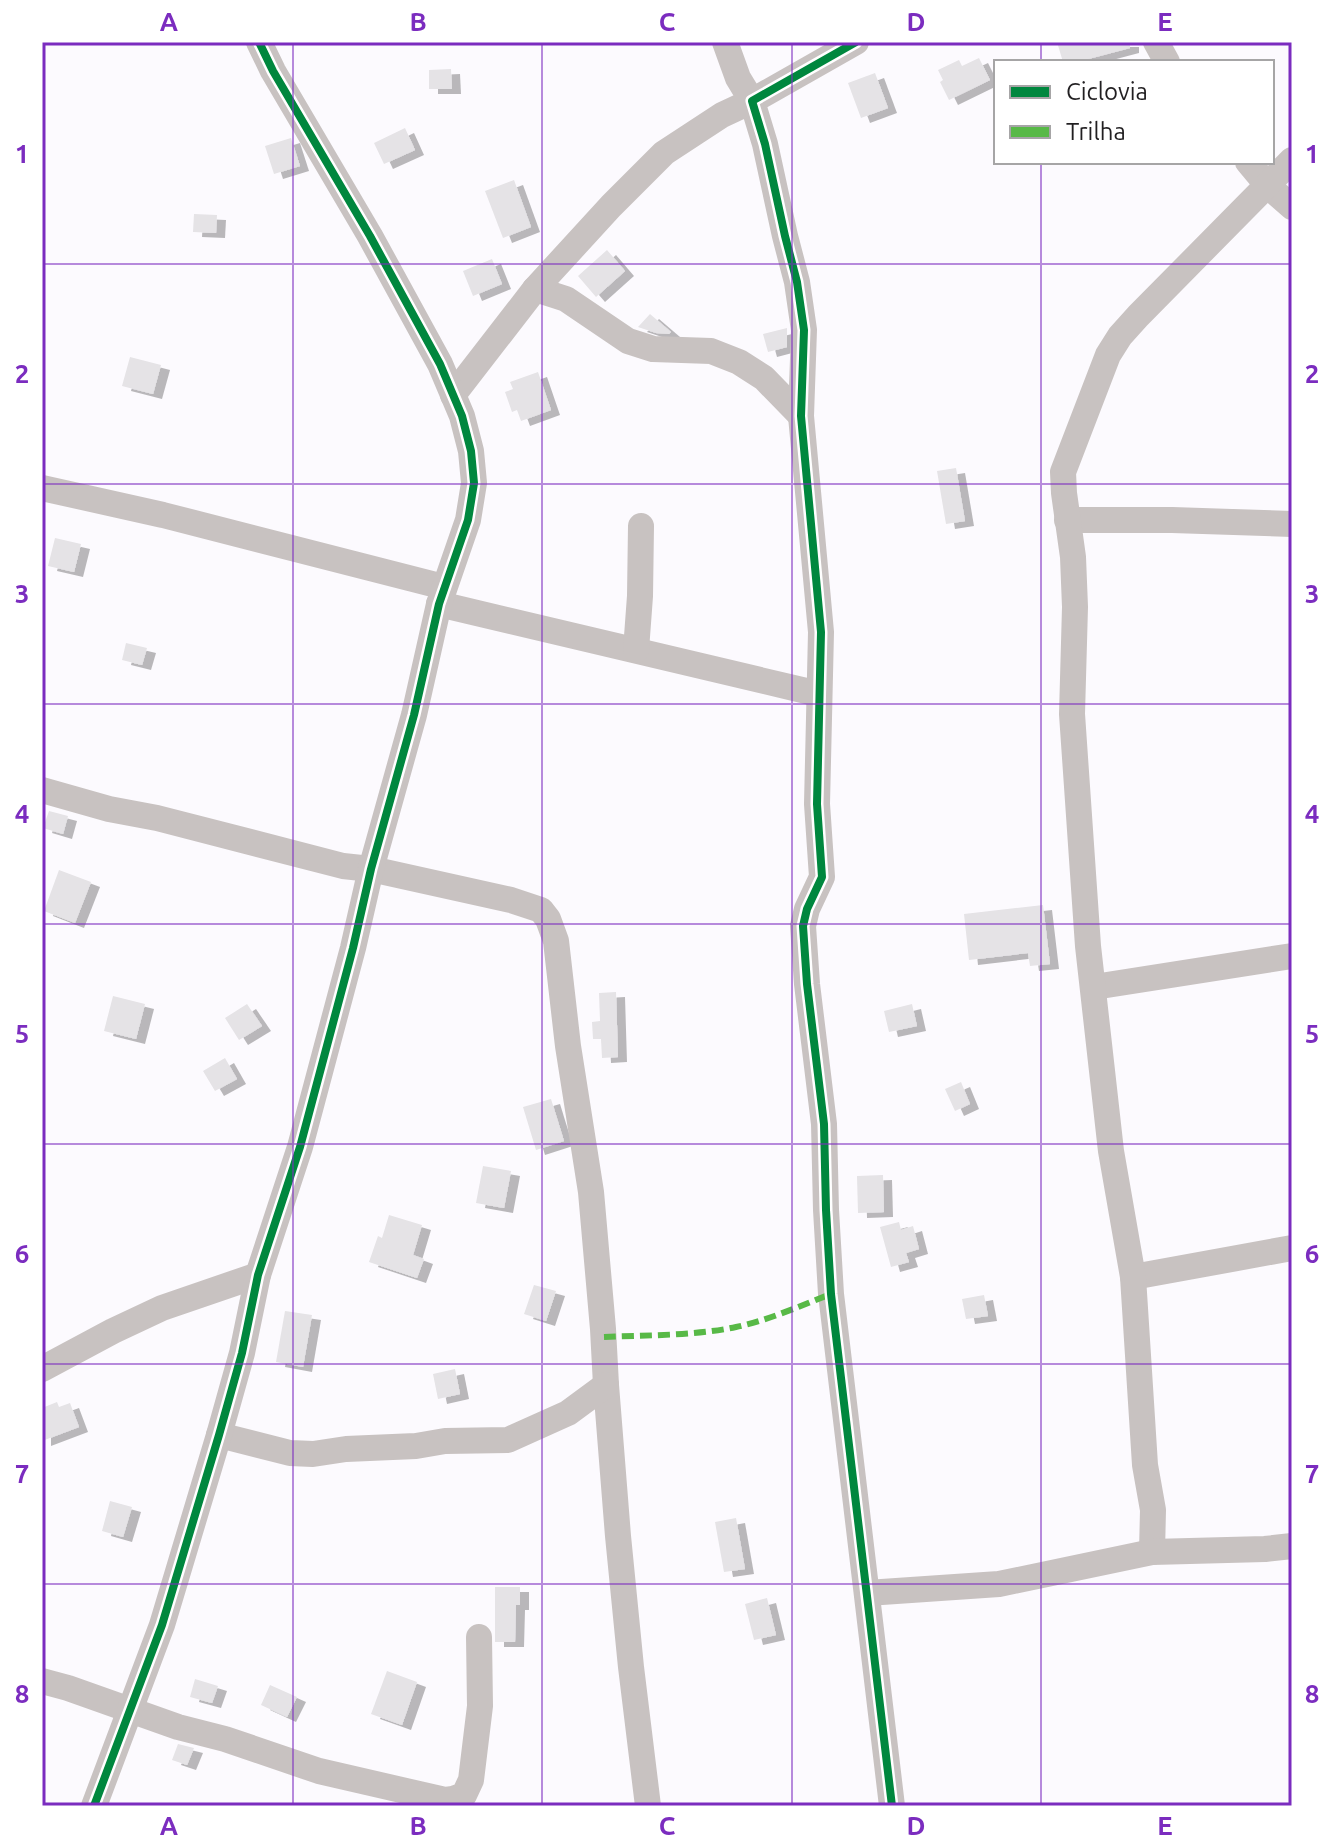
<svg xmlns="http://www.w3.org/2000/svg" width="1334" height="1848" viewBox="0 0 1334 1848" font-family="Ubuntu,sans-serif">
  <style>
    .building { fill: #e5e3e6; filter: url(#shadow) }
    .lines { fill: none; stroke-linecap: round; stroke-linejoin: round }
    .minor { stroke: #c8c2c1; stroke-width: 26 }
    .quiet { stroke: #58b947; stroke-width: 6; stroke-dasharray: 12 6; stroke-linecap: butt }
    .cycleway-casing { stroke: #fff; stroke-width: 13 }
    .cycleway { stroke: #00873e; stroke-width: 8 }
    .grid { fill: none; stroke: #7b2cbf; stroke-width: 2; stroke-opacity: 0.55 }
    .neatline { fill: none; stroke: #7b2cbf; stroke-width: 3 }
    .grid-label { font-size: 26px; text-anchor: middle; font-weight: bold; fill: #7b2cbf }
  </style>
  <defs>
    <filter id="shadow"><feDropShadow dx="9" dy="5" stdDeviation="0" flood-color="#0004"/></filter>
  </defs>
  <rect width="100%" height="100%" fill="#fcfafe"/>
  <g class="building">
    <polygon points="1057,42 1130,42 1130,48 1077,62 1063,62"/>
    <polygon points="979,58 990,80 949,100 940,82 943,80 938,70 959,60 962,66"/>
    <polygon points="451,69 452,89 429,89 429,70"/>
    <polygon points="875,73 888,108 861,118 848,83"/>
    <polygon points="405,128 415,150 384,164 374,143"/>
    <polygon points="291,138 300,166 274,174 265,146"/>
    <polygon points="514,180 531,227 503,238 485,191"/>
    <polygon points="194,214 217,215 216,233 193,232"/>
    <polygon points="607,250 625,271 596,297 578,276"/>
    <polygon points="492,259 502,284 473,296 463,271"/>
    <polygon points="650,314 671,332 669,334 656,333 638,327"/>
    <polygon points="787,328 787,347 768,352 763,334"/>
    <polygon points="130,357 161,365 153,394 122,386"/>
    <polygon points="538,372 551,410 521,421 517,410 512,412 505,392 513,389 510,382"/>
    <polygon points="956,468 965,521 946,524 937,471"/>
    <polygon points="55,538 81,544 74,572 48,566"/>
    <polygon points="126,643 147,648 142,665 122,660"/>
    <polygon points="49,811 68,816 63,834 43,828"/>
    <polygon points="59,870 91,882 75,923 44,911"/>
    <polygon points="1043,905 1050,964 1030,966 1028,953 969,960 964,914"/>
    <polygon points="616,992 618,1057 602,1058 601,1039 593,1039 592,1022 600,1021 599,993"/>
    <polygon points="113,996 145,1004 136,1039 104,1031"/>
    <polygon points="247,1004 262,1026 239,1040 225,1018"/>
    <polygon points="912,1004 917,1026 889,1032 884,1011"/>
    <polygon points="225,1058 237,1079 215,1091 203,1071"/>
    <polygon points="961,1082 970,1104 955,1111 945,1089"/>
    <polygon points="551,1099 564,1141 536,1150 523,1107"/>
    <polygon points="483,1166 511,1171 504,1208 476,1203"/>
    <polygon points="883,1175 884,1212 858,1213 857,1176"/>
    <polygon points="389,1215 422,1225 413,1255 424,1259 417,1278 369,1262 378,1236 382,1238"/>
    <polygon points="899,1222 901,1230 913,1226 919,1249 906,1253 909,1262 891,1267 880,1227"/>
    <polygon points="534,1285 556,1291 546,1321 524,1314"/>
    <polygon points="984,1295 988,1316 966,1319 962,1299"/>
    <polygon points="285,1311 312,1315 303,1367 276,1362"/>
    <polygon points="455,1369 460,1394 438,1399 433,1374"/>
    <polygon points="57,1402 59,1407 70,1403 79,1427 42,1441 42,1408"/>
    <polygon points="110,1501 132,1507 123,1537 102,1531"/>
    <polygon points="736,1518 745,1569 724,1572 715,1522"/>
    <polygon points="495,1587 520,1587 520,1605 516,1605 515,1642 495,1642"/>
    <polygon points="767,1598 776,1635 754,1640 745,1604"/>
    <polygon points="387,1671 417,1682 402,1725 371,1714"/>
    <polygon points="195,1679 218,1686 212,1703 190,1697"/>
    <polygon points="270,1685 297,1697 287,1717 261,1705"/>
    <polygon points="178,1744 194,1748 187,1765 172,1760"/>
  </g>
  <g class="lines">
    <g class="minor">
      <polyline points="856,42 752,101 765,144 785,236 797,282 804,330 801,416 821,632 817,804 822,877 807,909 803,926 807,984 824,1124 826,1210 831,1294 892,1806"/>
      <polyline points="1156,42 1167,62"/>
      <polyline points="1248,162 1268,186 1292,207"/>
      <polyline points="535,289 566,299 628,341 653,349 711,351 739,362 764,378 801,416"/>
      <polyline points="453,395 535,289 611,206 664,153 722,115 752,101 738,78 725,42"/>
      <polyline points="42,488 163,515 444,587"/>
      <polyline points="1067,520 1172,520 1292,524"/>
      <path d="M439,604C565,635 692,664 819,694"/>
      <polyline points="636,650 640,596 641,526"/>
      <polyline points="42,790 109,809 157,818 343,866 371,869 511,900 541,910 548,919 556,941 568,1046 591,1192 603,1329 606,1385 618,1536 631,1667 648,1806"/>
      <polyline points="1094,987 1292,956"/>
      <polyline points="1133,1277 1292,1248"/>
      <polyline points="42,1369 113,1331 162,1308 258,1275"/>
      <polyline points="219,1435 290,1453 313,1454 346,1449 416,1446 445,1441 508,1440 568,1413 606,1385"/>
      <polyline points="1152,1552 1153,1510 1145,1465 1133,1277 1111,1151 1088,946 1072,714 1075,607 1073,557 1064,493 1063,472 1108,355 1120,336 1138,316 1292,160"/>
      <polyline points="867,1593 999,1584 1152,1552 1265,1549 1292,1546"/>
      <polyline points="42,1681 68,1688 178,1727 225,1739 319,1771 445,1800 453,1799 464,1795 471,1780 480,1706 479,1637"/>
      <polyline points="94,1806 162,1625 219,1435 242,1353 258,1275 300,1147 353,948 371,869 414,715 439,604 468,520 474,483 471,451 462,416 440,364 370,236 273,71 259,42"/>
    </g>
    <path class="quiet" d="M604,1337C646,1335 694,1336 736,1327C769,1320 800,1306 831,1294"/>
    <g class="cycleway-casing">
      <g id="cycleway">
        <polyline points="856,42 752,101 765,144 785,236 797,282 804,330 801,416 821,632 817,804 822,877 807,909 803,926 807,984 824,1124 826,1210 831,1294 892,1806"/>
        <polyline points="94,1806 162,1625 219,1435 242,1353 258,1275 300,1147 353,948 371,869 414,715 439,604 468,520 474,483 471,451 462,416 440,364 370,236 273,71 259,42"/>
      </g>
    </g>
    <use href="#cycleway" class="cycleway"/>
  </g>
  <path class="grid" d="M293,42V1806M542,42V1806M792,42V1806M1041,42V62M1041,162V1806M42,264H1292M42,484H1292M42,704H1292M42,924H1292M42,1144H1292M42,1364H1292M42,1584H1292"/>
  <rect width="1334" height="1848" fill="none" stroke="#ffffff" stroke-width="88"/>
  <rect x="994" y="60" width="280" height="104" fill="#ffffff" stroke="#a6a5a6" stroke-width="2"/>
  <rect x="1010" y="86" width="40" height="12" fill="#00873e" stroke="#a6a5a6" stroke-width="2"/>
  <text x="1066" y="100" font-size="24" fill="#211f21">Ciclovia</text>
  <rect x="1010" y="126" width="40" height="12" fill="#58b947" stroke="#a6a5a6" stroke-width="2"/>
  <text x="1066" y="140" font-size="24" fill="#211f21">Trilha</text>
  <rect x="44" y="44" width="1246" height="1760" class="neatline"/>
  <g class="grid-label">
    <text x="169" y="31">A</text>
    <text x="418" y="31">B</text>
    <text x="667" y="31">C</text>
    <text x="916" y="31">D</text>
    <text x="1165" y="31">E</text>
    <text x="22" y="163">1</text>
    <text x="1312" y="163">1</text>
    <text x="22" y="383">2</text>
    <text x="1312" y="383">2</text>
    <text x="22" y="603">3</text>
    <text x="1312" y="603">3</text>
    <text x="22" y="823">4</text>
    <text x="1312" y="823">4</text>
    <text x="22" y="1043">5</text>
    <text x="1312" y="1043">5</text>
    <text x="22" y="1263">6</text>
    <text x="1312" y="1263">6</text>
    <text x="22" y="1483">7</text>
    <text x="1312" y="1483">7</text>
    <text x="22" y="1703">8</text>
    <text x="1312" y="1703">8</text>
    <text x="169" y="1835">A</text>
    <text x="418" y="1835">B</text>
    <text x="667" y="1835">C</text>
    <text x="916" y="1835">D</text>
    <text x="1165" y="1835">E</text>
  </g>
</svg>
